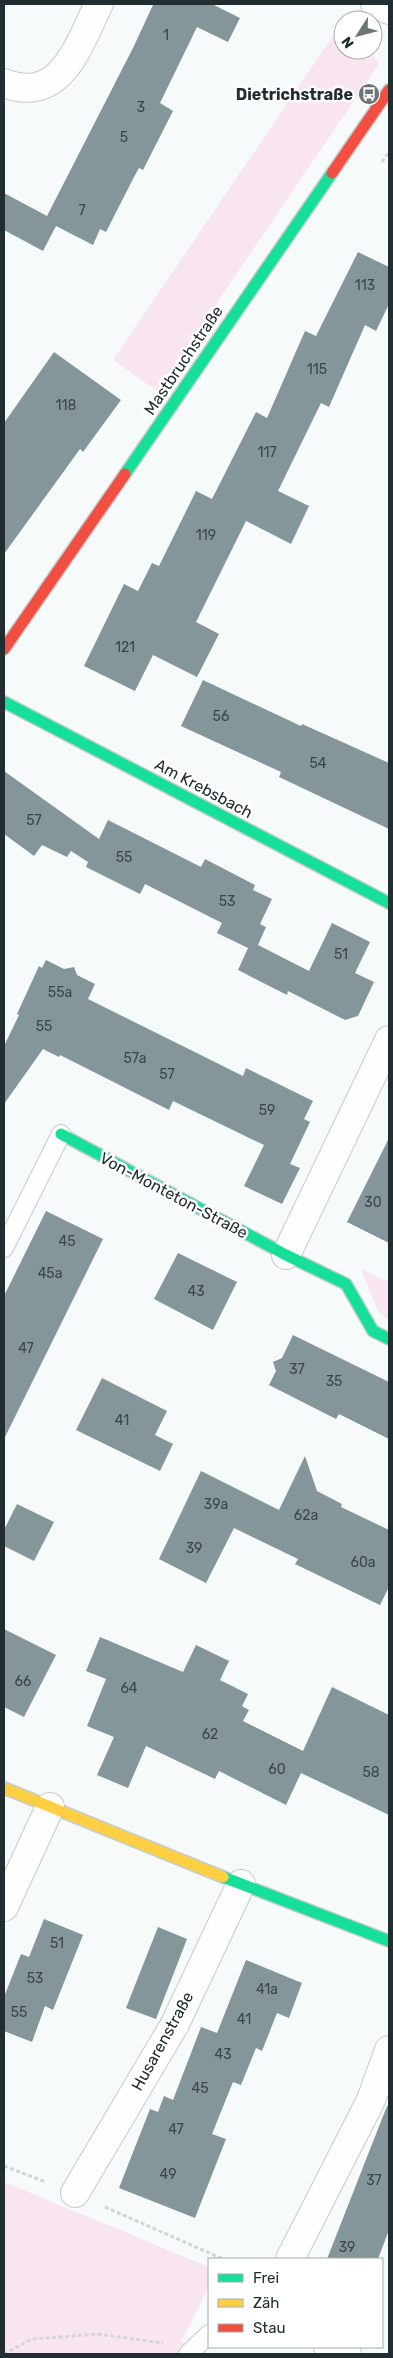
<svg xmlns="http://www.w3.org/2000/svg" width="393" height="2358" viewBox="0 0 393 2358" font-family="Rubik,sans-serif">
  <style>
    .green { fill: #f8e5ef }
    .building { fill: #85969a }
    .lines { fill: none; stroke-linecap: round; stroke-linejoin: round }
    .lane-casing { stroke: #c5ccce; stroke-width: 20 }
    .street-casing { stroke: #c5ccce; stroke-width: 30 }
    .fast-casing { stroke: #c5ccce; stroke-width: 14 }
    .slow-casing { stroke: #c5ccce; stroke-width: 14 }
    .jam-casing { stroke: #c5ccce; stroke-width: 14 }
    .path { stroke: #d4d5d6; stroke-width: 3; stroke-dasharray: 4 2.5; stroke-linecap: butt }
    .lane { stroke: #fefefe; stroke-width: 18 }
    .street { stroke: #fefefe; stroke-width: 28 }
    .fast { stroke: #16e098; stroke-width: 11 }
    .slow { stroke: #ffcf43; stroke-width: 11 }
    .jam { stroke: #f24e42; stroke-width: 11 }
    .labels { text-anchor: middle; stroke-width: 5; stroke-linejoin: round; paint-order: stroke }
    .number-label { font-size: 14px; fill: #3a474a }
    .poi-label { font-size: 16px; font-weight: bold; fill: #212d30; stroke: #fff; text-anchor: end }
    .street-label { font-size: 16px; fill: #212d30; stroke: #fff }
  </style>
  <rect width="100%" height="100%" fill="#f6fafb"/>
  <g class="green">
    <polygon points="343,21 343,50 370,50 379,64 157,391 113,360"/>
    <polygon points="361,1269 389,1282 389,1321 378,1311"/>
    <polygon points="4,2182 209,2267 209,2286 181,2342 199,2354 4,2354"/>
  </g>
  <g class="building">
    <polygon points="150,4 212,4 240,18 228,42 197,27 160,103 173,111 143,170 139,168 134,177 106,232 100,229 93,245 56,226 43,251 4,230 4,193 47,216 133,48 153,5"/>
    <polygon points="358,252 389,267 389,304 376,331 365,325 329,407 321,403 278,491 309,506 291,544 246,521 196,622 219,634 197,677 153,655 135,691 84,666 124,584 138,591 152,563 159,566 196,491 212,499 256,412 267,418 305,331 316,336"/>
    <polygon points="54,352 121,400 83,452 80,449 4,554 4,423"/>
    <polygon points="203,680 301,726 302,724 389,763 389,829 279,777 281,772 181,726"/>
    <polygon points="4,771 99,839 108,820 201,867 205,859 255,885 253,890 272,899 260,924 266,927 258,945 309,971 332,923 370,942 355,973 374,982 358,1016 345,1020 288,991 287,995 238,970 248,948 217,933 222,923 145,884 140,894 86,867 88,862 71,851 67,857 42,845 34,856 4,834"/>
    <polygon points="46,960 64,969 74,967 77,975 95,984 88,999 243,1076 246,1068 313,1101 304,1119 310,1122 290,1164 300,1168 282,1204 244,1186 264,1145 173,1101 169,1110 60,1055 59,1057 43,1049 4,1104 4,1046 19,1015 17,1014 39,966 42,968"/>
    <polygon points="389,1138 389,1243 347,1222"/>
    <polygon points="46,1211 103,1239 4,1439 4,1296"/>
    <polygon points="178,1253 237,1282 213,1330 154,1299"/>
    <polygon points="293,1335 389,1382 389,1439 339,1414 336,1419 269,1385 276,1371 273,1362 282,1358"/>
    <polygon points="102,1378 167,1411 155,1435 173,1444 160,1471 76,1430"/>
    <polygon points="305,1456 317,1491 342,1504 341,1507 389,1530 389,1587 380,1605 295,1564 298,1559 234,1528 206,1583 159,1559 201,1471 279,1510"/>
    <polygon points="17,1504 54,1522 34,1561 4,1546 4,1530"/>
    <polygon points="4,1629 56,1655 24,1717 4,1707"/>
    <polygon points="100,1637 183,1672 196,1645 229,1661 220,1680 248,1694 242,1706 249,1710 243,1721 303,1751 332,1687 389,1715 389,1815 301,1773 286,1805 219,1771 215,1779 146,1746 128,1788 97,1775 114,1737 87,1726 106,1679 86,1671"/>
    <polygon points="44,1919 83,1935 53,2010 45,2006 32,2042 4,2031 4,1997 21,1954 29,1957"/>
    <polygon points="158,1927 187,1939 156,2019 126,2008"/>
    <polygon points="246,1960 302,1983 289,2018 277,2013 262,2051 256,2048 241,2085 233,2082 212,2134 226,2139 195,2218 119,2188 150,2109 158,2112 164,2096 173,2100 201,2027 217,2033"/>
    <polygon points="387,2106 389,2106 389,2230 378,2259 327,2259"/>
  </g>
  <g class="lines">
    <g class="lane-casing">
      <g id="lane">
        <polyline points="4,1248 61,1134"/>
        <polyline points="188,2354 209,2334"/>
      </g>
    </g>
    <g class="street-casing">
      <g id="street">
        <polyline points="375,4 389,10"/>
        <path d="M4,83C62,105 78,45 99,4"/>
        <polyline points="286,1255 389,1040"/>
        <polyline points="4,1907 50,1807"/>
        <polyline points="75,2193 175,2024 241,1884"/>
        <polyline points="290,2259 371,2100 389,2050"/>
        <polyline points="328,2347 347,2354"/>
      </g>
    </g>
    <g class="fast-casing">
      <g id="fast">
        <polyline points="125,474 332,173"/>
        <polyline points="4,702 389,903"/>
        <polyline points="61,1134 286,1255 346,1284 373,1331 389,1339"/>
        <polyline points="223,1877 389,1941"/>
      </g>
    </g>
    <g class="slow-casing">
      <polyline id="slow" points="4,1788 223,1877"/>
    </g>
    <g class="jam-casing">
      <g id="jam">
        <polyline points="332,173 389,90"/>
        <polyline points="4,649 125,474"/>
      </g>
    </g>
    <g class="path">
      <polyline points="382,162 389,152"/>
      <polyline points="4,2166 46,2182"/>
      <polyline points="105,2207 223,2259"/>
      <polyline points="4,2354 32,2339 97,2334 163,2343"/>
    </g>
    <use href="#lane" class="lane"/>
    <use href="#street" class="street"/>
    <use href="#fast" class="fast"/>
    <use href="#slow" class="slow"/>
    <use href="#jam" class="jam"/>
  </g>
  <defs>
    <g id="bus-disc" transform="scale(1.125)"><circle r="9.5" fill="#6c7577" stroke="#fff"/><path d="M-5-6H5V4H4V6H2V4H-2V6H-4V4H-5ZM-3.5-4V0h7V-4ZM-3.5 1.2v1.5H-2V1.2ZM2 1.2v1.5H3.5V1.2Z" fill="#fff"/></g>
  </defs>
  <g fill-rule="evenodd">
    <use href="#bus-disc" x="369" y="94"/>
  </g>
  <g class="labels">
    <g class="number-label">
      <text x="166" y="40">1</text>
      <text x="141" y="112">3</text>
      <text x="124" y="142">5</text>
      <text x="82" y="215">7</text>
      <text x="365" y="290">113</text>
      <text x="317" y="374">115</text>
      <text x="66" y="410">118</text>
      <text x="267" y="457">117</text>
      <text x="206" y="540">119</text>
      <text x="125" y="652">121</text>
      <text x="221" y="721">56</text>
      <text x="318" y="768">54</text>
      <text x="34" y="825">57</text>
      <text x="124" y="862">55</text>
      <text x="227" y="906">53</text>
      <text x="341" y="959">51</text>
      <text x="60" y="997">55a</text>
      <text x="44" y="1031">55</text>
      <text x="135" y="1063">57a</text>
      <text x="167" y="1079">57</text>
      <text x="267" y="1115">59</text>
      <text x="373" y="1207">30</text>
      <text x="67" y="1246">45</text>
      <text x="50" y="1278">45a</text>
      <text x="196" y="1296">43</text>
      <text x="26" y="1353">47</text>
      <text x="297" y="1374">37</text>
      <text x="334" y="1386">35</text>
      <text x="122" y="1425">41</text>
      <text x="216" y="1509">39a</text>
      <text x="306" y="1520">62a</text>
      <text x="194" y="1553">39</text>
      <text x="363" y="1567">60a</text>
      <text x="23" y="1686">66</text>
      <text x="129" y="1693">64</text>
      <text x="210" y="1739">62</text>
      <text x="277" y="1774">60</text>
      <text x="371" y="1777">58</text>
      <text x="57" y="1948">51</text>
      <text x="35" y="1983">53</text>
      <text x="267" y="1994">41a</text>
      <text x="19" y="2017">55</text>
      <text x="244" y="2024">41</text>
      <text x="223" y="2059">43</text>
      <text x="200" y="2093">45</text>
      <text x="176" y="2134">47</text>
      <text x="168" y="2179">49</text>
      <text x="374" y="2185">37</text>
      <text x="347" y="2252">39</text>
    </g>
    <g class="poi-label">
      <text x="353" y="100">Dietrichstraße</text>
    </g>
    <g class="street-label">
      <text transform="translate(183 360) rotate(-56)" y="6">Mastbruchstraße</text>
      <text transform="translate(204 788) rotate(28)" y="6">Am Krebsbach</text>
      <text transform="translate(174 1195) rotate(28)" y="6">Von-Monteton-Straße</text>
      <text transform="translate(162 2041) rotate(-61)" y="6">Husarenstraße</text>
    </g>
  </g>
  <rect width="393" height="2358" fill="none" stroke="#212d30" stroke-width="10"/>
  <rect x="208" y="2258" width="175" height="90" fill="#ffffff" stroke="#a6abac"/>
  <rect x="218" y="2274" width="25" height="8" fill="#16e098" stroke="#a6abac"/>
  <text x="253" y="2283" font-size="15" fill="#212d30">Frei</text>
  <rect x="218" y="2299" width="25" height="8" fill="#ffcf43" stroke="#a6abac"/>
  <text x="253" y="2308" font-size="15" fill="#212d30">Zäh</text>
  <rect x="218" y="2324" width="25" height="8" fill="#f24e42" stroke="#a6abac"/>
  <text x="253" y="2333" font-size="15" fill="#212d30">Stau</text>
  <g transform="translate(358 35) rotate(234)"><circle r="24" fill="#ffffff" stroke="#a6abac"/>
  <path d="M0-4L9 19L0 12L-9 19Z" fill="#6c7577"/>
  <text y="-8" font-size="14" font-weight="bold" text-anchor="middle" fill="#212d30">N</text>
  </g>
</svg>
